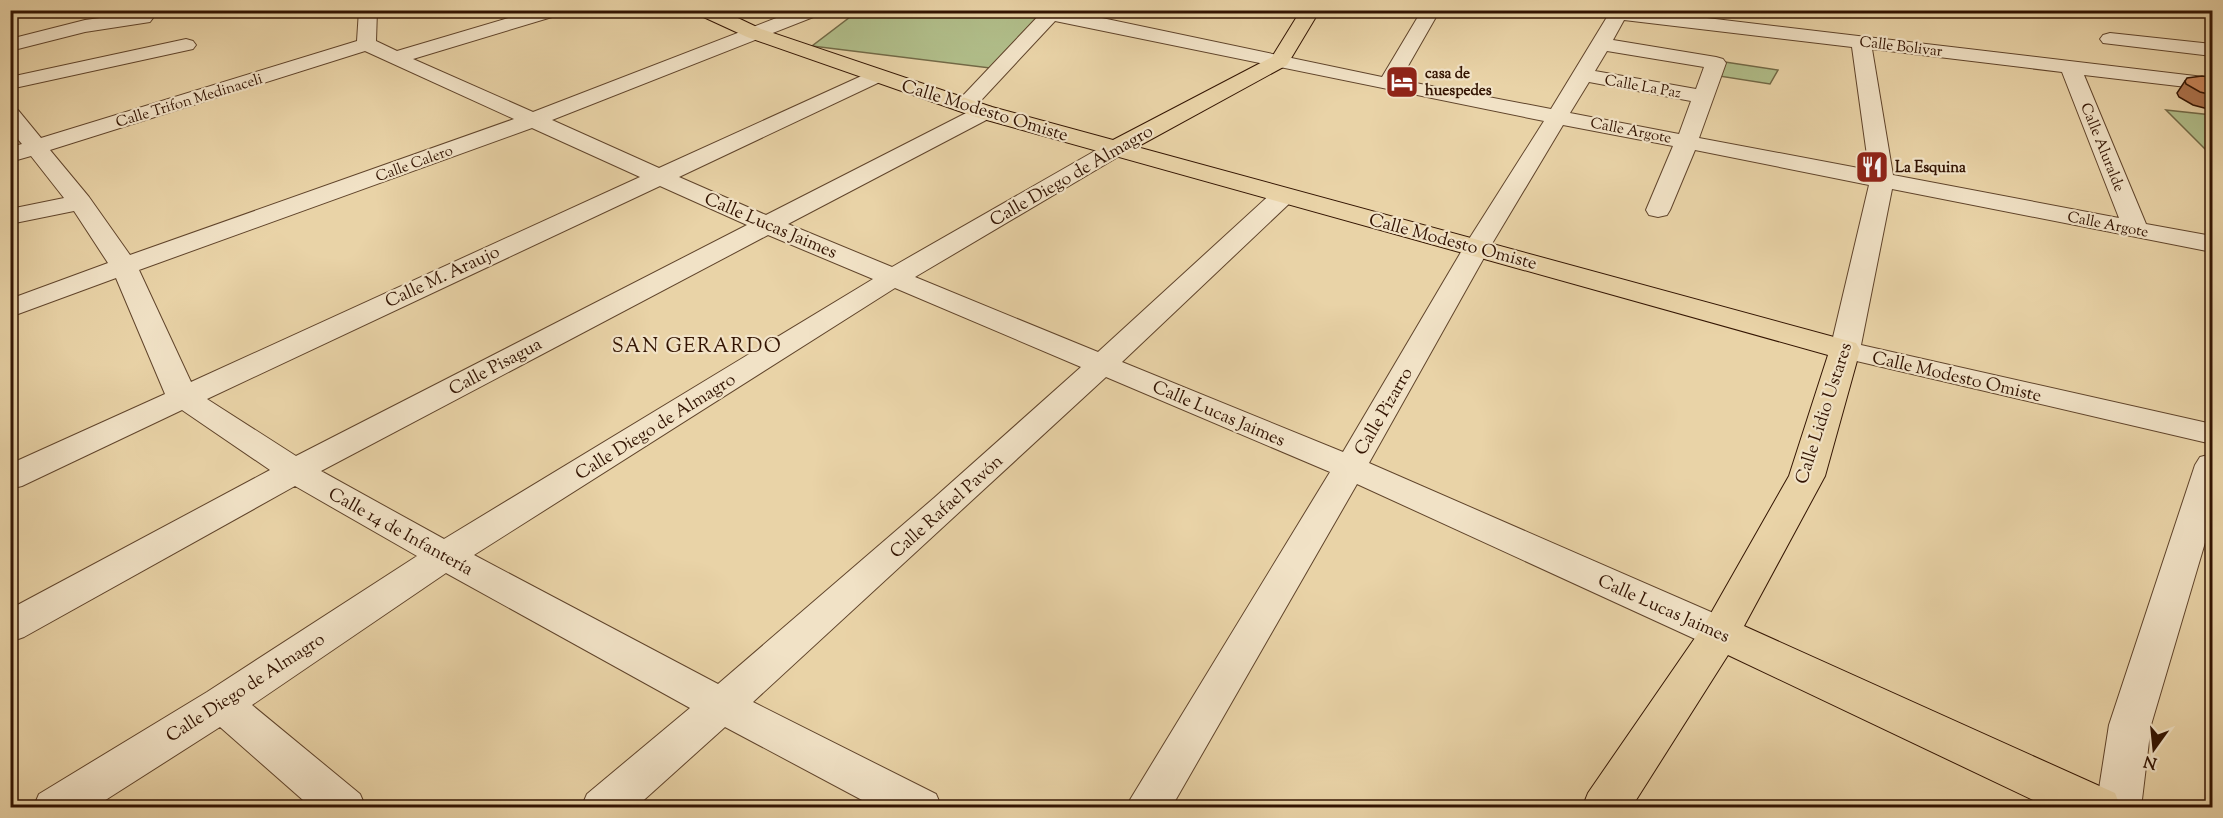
<svg xmlns="http://www.w3.org/2000/svg" width="2223" height="818" viewBox="0 0 2223 818" font-family="'Sorts Mill Goudy',serif">
  <style>
    .green { fill: #b1be8a; stroke: #726946; stroke-width: 1.5 }
    .lines { fill: none; stroke-linecap: round; stroke-linejoin: round }
    .minor-casing { stroke: #60442b; stroke-width: 2 }
    .major-casing { stroke: #331402; stroke-width: 2 }
    .minor { fill: #f1e2c6; fill-rule: evenodd }
    .major { fill: #e9d3a7; fill-rule: evenodd }
    .wall { fill: #ae734d; stroke: #331402; stroke-width: 1.5 }
    .building { fill: #ca865a; stroke: #331402; stroke-width: 1.5 }
    .labels { text-anchor: middle; stroke-width: 4.5; stroke-linejoin: round; paint-order: stroke }
    .far-street-label { font-size: 15px; fill: #331402; stroke: #f1e2c6 }
    .far-poi-label { font-size: 15px; font-weight: bold; fill: #331402; stroke: #f1e2c6; text-anchor: start }
    .street-label { font-size: 18px; fill: #331402; stroke: #f1e2c6 }
    .neighbourhood-label { font-size: 20px; letter-spacing: 1.5px; fill: #331402; stroke: #f1e2c6 }
  </style>
  <rect width="100%" height="100%" fill="#e9d3a7"/>
  <filter id="stains"><feTurbulence type="fractalNoise" baseFrequency=".00333" numOctaves="4"/><feColorMatrix values="0 0 0 0 .2 0 0 0 0 .09 0 0 0 0 .02 0 0 0 .5 -.17"/></filter>
  <radialGradient id="worn" r=".72"><stop offset=".6" stop-color="#630" stop-opacity="0"/><stop offset="1" stop-color="#630" stop-opacity=".3"/></radialGradient>
  <g class="green">
    <polygon points="858,11 1045,11 990,68 812,46"/>
    <polygon points="1725,62 1778,70 1770,84 1719,76"/>
    <polygon points="2166,110 2212,115 2212,156"/>
  </g>
  <g class="lines">
    <g class="minor-casing">
      <g id="minor">
        <path d="M359,10H377L376,41L397,51L535,10H565L562,14L413,59L533,112L797,10H824L821,14L552,120L659,168L868,73H882L885,77L882,81L679,177L766,215L972,110L965,111L957,110L954,105L1044,10H1064L1382,77L1422,10H1440L1400,80L1551,109L1607,17L1584,14L1581,10H1640L2212,78V90L2084,75L2146,224L2212,236V252L1892,189L1861,345L2212,424V444L1835,356L1830,350L1869,185L1695,150L1670,210L1667,215L1658,217L1649,215L1646,210L1673,146L1563,125L1490,247L1369,463L1734,622L1740,633L1734,644L1720,648L1706,644L1357,484L1171,808H1125L1330,472L1106,377L753,702L936,794L942,808H877L725,727L635,808H581L587,794L690,708L446,573L252,705L360,794L366,808H312L220,727L93,808H33L39,794L207,692L417,556L295,486L24,637L10,642V609L270,470L182,410L22,486L10,489V464L165,394L116,278L10,317V299L108,263L74,211L10,224V209L64,198L31,156L10,162V147L22,144L10,130V109L18,110L41,138L357,41ZM1624,20L1852,47L1869,170L1699,138L1726,63L1723,59L1716,57L1613,40ZM1055,21L1544,121L1464,247L1343,452L1122,362L1292,201L1295,196L1292,191L1283,189L1274,191L1098,352L915,277L1123,154L1126,149L1123,144L1115,142L1107,144L892,267L788,224L992,117L995,112L992,107L984,106L973,109ZM1872,49L2062,72L2119,218L1893,175ZM365,51L514,119L130,255L89,197L50,150ZM1607,51L1704,67L1696,89L1595,71ZM1589,82L1691,101L1679,134L1570,113ZM532,128L640,177L191,382L139,270ZM660,186L747,225L296,456L207,399ZM768,235L873,279L444,539L321,471ZM895,288L1081,367L934,498L718,684L474,555Z"/>
        <polygon points="144,12 150,14 153,18 150,22 85,32 10,51 10,39 85,20"/>
        <polygon points="2110,33 2212,44 2212,56 2103,43 2100,39 2103,35"/>
        <polygon points="186,39 193,41 196,45 193,49 10,89 10,77"/>
        <polygon points="2212,454 2212,519 2151,725 2141,808 2096,808 2109,725 2195,465 2200,457"/>
      </g>
    </g>
    <g class="major-casing">
      <polygon id="major" points="695,10 721,10 761,29 992,107 1113,140 1272,57 1301,10 1320,10 1287,65 1137,147 1856,343 1860,350 1825,476 1744,626 2115,793 2121,808 2050,808 1728,655 1631,808 1582,808 1588,793 1706,622 1789,476 1828,355 976,117 747,37 697,14"/>
    </g>
    <use href="#minor" class="minor"/>
    <use href="#major" class="major"/>
  </g>
  <polygon class="wall" points="2212,77 2212,110 2193,105 2179,97 2177,93 2185,81"/>
  <polygon class="building" points="2202,76 2212,77 2212,95 2200,92 2186,84 2185,81 2187,78"/>
  <defs>
    <g id="hotel-square" transform="scale(1.725)"><rect x="-9" y="-9" width="18" height="18" rx="4" fill="#8f2418" stroke="#f1e2c6"/><path d="M-6-4.5h1.5V1H6V5H4.5V3h-9V5H-6ZM-4 0a1.8 1.8 0 1 1 3.6 0ZM.5 0V-2.5h3Q6-2.5 6 0Z" fill="#fff"/></g>
    <g id="restaurant-square" transform="scale(1.725)"><rect x="-9" y="-9" width="18" height="18" rx="4" fill="#8f2418" stroke="#f1e2c6"/><path d="M-5-6h1v4h1v-4h1v4h1v-4h1v5L-1.5 .5V6h-2V.5L-5-1ZM5-6V6H3V1.5H1.5Q1.5-4 5-6Z" fill="#fff"/></g>
  </defs>
  <g fill-rule="evenodd">
    <use href="#hotel-square" x="1402" y="82"/>
    <use href="#restaurant-square" x="1872" y="167"/>
  </g>
  <g class="labels">
    <g class="far-street-label">
      <text transform="translate(1901 46) rotate(7)" y="5">Calle Bolivar</text>
      <text transform="translate(1643 86) rotate(10)" y="5">Calle La Paz</text>
      <text transform="translate(189 100) rotate(-17)" y="5">Calle Trifon Medinaceli</text>
      <text transform="translate(1631 130) rotate(11)" y="5">Calle Argote</text>
      <text transform="translate(2103 147) rotate(68)" y="5">Calle Aluralde</text>
      <text transform="translate(414 163) rotate(-20)" y="5">Calle Calero</text>
      <text transform="translate(2108 224) rotate(11)" y="5">Calle Argote</text>
    </g>
    <g class="far-poi-label">
      <text x="1425" y="78">casa de<tspan x="1425" dy="17">huespedes</tspan></text>
      <text x="1895" y="172">La Esquina</text>
    </g>
    <g class="street-label">
      <text transform="translate(985 110) rotate(17)" y="6">Calle Modesto Omiste</text>
      <text transform="translate(1071 175) rotate(-30)" y="6">Calle Diego de Almagro</text>
      <text transform="translate(771 225) rotate(23)" y="6">Calle Lucas Jaimes</text>
      <text transform="translate(1453 241) rotate(15)" y="6">Calle Modesto Omiste</text>
      <text transform="translate(442 276) rotate(-25)" y="6">Calle M. Araujo</text>
      <text transform="translate(495 366) rotate(-28)" y="6">Calle Pisagua</text>
      <text transform="translate(1957 376) rotate(13)" y="6">Calle Modesto Omiste</text>
      <text transform="translate(1383 411) rotate(-60)" y="6">Calle Pizarro</text>
      <text transform="translate(1219 413) rotate(23)" y="6">Calle Lucas Jaimes</text>
      <text transform="translate(1823 413) rotate(-72)" y="6">Calle Lidio Ustares</text>
      <text transform="translate(655 426) rotate(-32)" y="6">Calle Diego de Almagro</text>
      <text transform="translate(946 506) rotate(-42)" y="6">Calle Rafael Pavón</text>
      <text transform="translate(401 531) rotate(29)" y="6">Calle 14 de Infantería</text>
      <text transform="translate(1664 608) rotate(24)" y="6">Calle Lucas Jaimes</text>
      <text transform="translate(245 687) rotate(-33)" y="6">Calle Diego de Almagro</text>
    </g>
    <g class="neighbourhood-label">
      <text x="697" y="352">SAN GERARDO</text>
    </g>
  </g>
  <rect width="2223" height="818" fill="none" stroke="#e9d3a7" stroke-width="36"/>
  <rect x="12" y="12" width="2199" height="794" fill="none" stroke="#331402" stroke-width="3"/>
  <rect x="18" y="18" width="2187" height="782" fill="none" stroke="#331402" stroke-width="1.5"/>
  <g transform="translate(2154 749) rotate(195)" stroke="#f1e2c6" stroke-width="4.5" paint-order="stroke">
  <path d="M0-4.5L10 22L0 15L-10 22Z" fill="#331402"/>
  <text y="-9" font-size="16" font-weight="bold" text-anchor="middle" fill="#331402">N</text>
  </g>
  <rect width="100%" height="100%" filter="url(#stains)"/>
  <rect width="100%" height="100%" fill="url(#worn)"/>
</svg>
